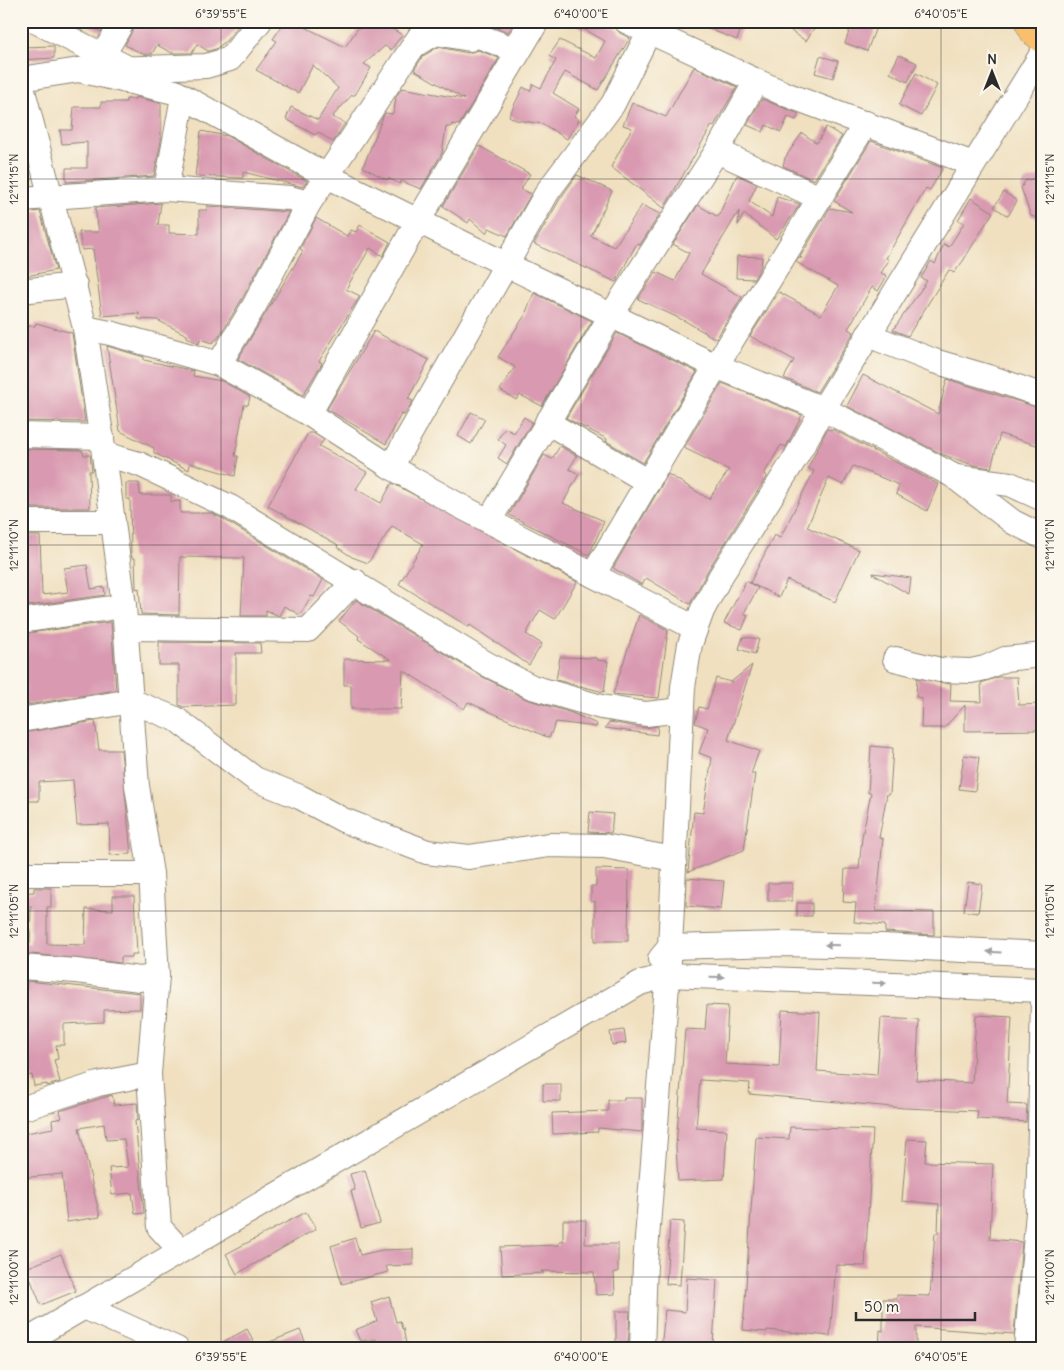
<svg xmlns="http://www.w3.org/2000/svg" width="1064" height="1370" viewBox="0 0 1064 1370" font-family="Delius,sans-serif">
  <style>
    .building { fill: #d99ab1 }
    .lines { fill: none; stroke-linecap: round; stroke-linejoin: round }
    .minor-casing { stroke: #8e8676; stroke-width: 26 }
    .highway-casing { stroke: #8e8676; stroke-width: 29 }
    .minor { stroke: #fff; stroke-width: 24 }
    .highway { stroke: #f9bf6c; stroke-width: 28 }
    .oneway { fill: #a0a0a0 }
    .ticks { fill: none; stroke: #2b2b2b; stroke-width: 1; stroke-opacity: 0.45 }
    .neatline { fill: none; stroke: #2b2b2b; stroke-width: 2 }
    .ticks-label { font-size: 12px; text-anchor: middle; fill: #2b2b2b }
  </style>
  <rect width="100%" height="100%" fill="#fbf7ec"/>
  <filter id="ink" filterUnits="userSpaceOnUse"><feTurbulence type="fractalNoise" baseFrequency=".02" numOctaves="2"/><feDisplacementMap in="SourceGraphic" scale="10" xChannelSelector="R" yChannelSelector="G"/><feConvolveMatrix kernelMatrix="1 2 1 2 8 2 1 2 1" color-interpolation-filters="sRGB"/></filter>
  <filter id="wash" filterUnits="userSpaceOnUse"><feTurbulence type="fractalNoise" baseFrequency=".0096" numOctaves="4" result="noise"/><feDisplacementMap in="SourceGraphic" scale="20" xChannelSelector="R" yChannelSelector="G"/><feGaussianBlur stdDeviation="1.12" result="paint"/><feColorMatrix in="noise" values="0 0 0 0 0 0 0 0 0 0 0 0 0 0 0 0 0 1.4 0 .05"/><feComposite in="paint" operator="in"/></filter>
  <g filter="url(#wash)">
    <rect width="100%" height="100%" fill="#f0e0c0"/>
    <g id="blocks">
      <g class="building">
        <polygon points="81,21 107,21 101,32"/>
        <polygon points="137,21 242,21 227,40 216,49 208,51 197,44 192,53 172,53 157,45 152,54 143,54 125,45"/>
        <polygon points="285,21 293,21 345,47 363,21 380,21 402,35 391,50 385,46 364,64 371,68 355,95 352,95 332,117 345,123 333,142 318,132 315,135 286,119 291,107 318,120 338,88 313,65 298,93 256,70 277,41 273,39"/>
        <polygon points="449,21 517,21 508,32 480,22 467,24"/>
        <polygon points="570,21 600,21 613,28 613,25 620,33 630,38 598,90 565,72 553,93 579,109 574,116 579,120 567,139 543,124 516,120 509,116 523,87 530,91 533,84 541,88 556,60 549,56 560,40 596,58 605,41"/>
        <polygon points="689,21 744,21 737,40"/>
        <polygon points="797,21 819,21 806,41 791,31"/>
        <polygon points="853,21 876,27 867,51 845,43"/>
        <polygon points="54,46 54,58 21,60 21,47"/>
        <polygon points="438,47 468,53 478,50 499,58 459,125 452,124 451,127 446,127 442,153 421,189 401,181 400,184 388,178 387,180 363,167 383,117 385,113 392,114 394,111 396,97 402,88 464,99 414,70 423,56"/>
        <polygon points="899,55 917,63 908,82 890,73"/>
        <polygon points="820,56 838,61 833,78 815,73"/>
        <polygon points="694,67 737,87 714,126 712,125 664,208 611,167 632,128 623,125 632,103 666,117"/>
        <polygon points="916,73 937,85 921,116 899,105"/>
        <polygon points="135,97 161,103 161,141 154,176 66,182 66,168 87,168 87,142 62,144 60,130 72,130 74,107 101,107 101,102 126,102 126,99 135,99"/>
        <polygon points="762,99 799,114 796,120 788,117 781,132 766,125 763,132 747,125"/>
        <polygon points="826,127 842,136 814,180 783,166 785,158 802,133 817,143"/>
        <polygon points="201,131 227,136 307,181 303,187 243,172 243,178 195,176"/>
        <polygon points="871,141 943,168 930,190 926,188 886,258 889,260 881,273 887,276 878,291 872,287 848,329 854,332 817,392 784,378 794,360 750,336 779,292 821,315 838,286 796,262 799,258 802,258 800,257 830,208 852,212 834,201"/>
        <polygon points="479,146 530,174 521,189 531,194 507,236 489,228 486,233 470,219 468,223 443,206"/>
        <polygon points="577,175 612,191 591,236 614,247 642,205 660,214 640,245 637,243 616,282 534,244 560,199"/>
        <polygon points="737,175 757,184 749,201 772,217 777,197 800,204 776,239 744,214 738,225 739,211 701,274 742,297 716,339 685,321 638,299 656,272 675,281 689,253 673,244 698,205 718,217"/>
        <polygon points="1043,176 1043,220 1031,216 1021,188 1025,181"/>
        <polygon points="1004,192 1017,201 1008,216 994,207"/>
        <polygon points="971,198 993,212 963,261 954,273 949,270 908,336 893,330 927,281 921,278 931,261 935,264 944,244 949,247 964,223 958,220"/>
        <polygon points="161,203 158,225 169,225 169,233 199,234 199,210 207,210 207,206 289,212 242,299 218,338 212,343 200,339 199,344 187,337 187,335 157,320 138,319 139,313 102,316 93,249 82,250 79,232 99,232 95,208"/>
        <polygon points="40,211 56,270 21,277 21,213"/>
        <polygon points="316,218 347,236 351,230 356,232 360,225 390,242 383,256 370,248 346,289 360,296 319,361 322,363 303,395 238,359 303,251 300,249"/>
        <polygon points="737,256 762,257 761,266 754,279 736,278"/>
        <polygon points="534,293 592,321 542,406 520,395 516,400 500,390 515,367 498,357 527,312 526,312"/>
        <polygon points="36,323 72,333 85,422 21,421 21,326 35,326"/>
        <polygon points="374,331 429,360 408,399 413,401 404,415 401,414 386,444 327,409"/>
        <polygon points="617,333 697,372 643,463 606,441 607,439 566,418"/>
        <polygon points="107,346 144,357 144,360 194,371 193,376 222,381 250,397 248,405 244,405 235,456 238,456 235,476 190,463 189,470 154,453 154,448 120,431"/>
        <polygon points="863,375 938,414 947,379 1043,409 1043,447 1000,434 991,468 973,465 944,455 847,406"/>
        <polygon points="722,383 802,415 786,447 781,445 764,474 767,476 708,570 690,604 646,578 642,585 613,568 668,474 709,499 729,470 684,448"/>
        <polygon points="471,412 485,419 471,444 458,436"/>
        <polygon points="524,417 532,422 507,464 498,458 506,445 498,439 505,428 514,433"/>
        <polygon points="827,429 834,430 938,484 927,511 896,494 899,485 853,466 843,485 829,478 807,527 859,550 835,602 787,580 779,597 750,583 774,535 780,538 814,471 808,468"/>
        <polygon points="308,433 313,433 324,440 319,446 367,472 356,489 381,503 392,483 577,582 555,619 540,610 526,634 542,644 529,665 470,625 469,627 399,584 423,544 392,526 368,563 352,557 337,547 338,545 268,506"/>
        <polygon points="560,446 577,456 569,469 579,474 563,503 604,521 589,555 509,515 544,455 552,459"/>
        <polygon points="21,449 82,450 84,455 90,455 92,471 89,471 90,508 21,508"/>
        <polygon points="126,483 139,483 140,495 171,495 171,502 180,501 180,513 211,513 223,519 323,580 314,597 311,596 300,615 284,606 279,616 266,610 266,616 241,616 244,558 180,557 179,615 141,614 139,588 136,589 135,558 132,558 131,554 130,499 126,499"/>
        <polygon points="21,536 40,536 42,595 68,592 64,568 87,565 91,589 104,587 105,595 21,607"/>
        <polygon points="873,573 911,578 909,594 873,574"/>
        <polygon points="746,581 758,588 744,613 748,615 742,630 724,623"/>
        <polygon points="356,600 481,676 526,699 572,713 597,724 596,727 556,722 549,738 468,702 464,709 403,670 401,709 351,709 351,685 344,685 344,659 391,660 358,639 359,636 339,621"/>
        <polygon points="639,615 668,630 659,698 613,694"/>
        <polygon points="111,622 116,690 21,706 21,634"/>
        <polygon points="743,637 759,639 755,654 739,649"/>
        <polygon points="159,642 260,643 261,653 236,653 236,705 183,707 179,705 179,665 159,665"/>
        <polygon points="560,657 597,658 597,660 608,661 604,692 556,680"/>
        <polygon points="752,665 728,740 759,751 751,774 755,774 744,850 688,872 694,812 703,813 712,758 699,753 708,728 695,723 699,707 707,709 716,678 731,682"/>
        <polygon points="998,677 1017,677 1019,705 1043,704 1043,730 965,731 965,705 944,728 921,728 922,698 916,697 917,678 951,684 950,701 982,702 981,683"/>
        <polygon points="95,721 99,750 121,750 131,854 110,855 109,824 77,825 73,780 39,782 39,801 27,801 27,797 21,797 21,733"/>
        <polygon points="609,722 644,728 658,726 657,735 605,728"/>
        <polygon points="871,746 893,748 890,794 887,794 879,838 883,839 876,911 934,912 934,935 885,932 885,925 854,922 856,903 843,902 845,869 859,869 862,837 871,793 868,793"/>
        <polygon points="964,755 979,757 975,791 959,789"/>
        <polygon points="590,812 613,814 611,833 588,832"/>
        <polygon points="596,869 629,870 628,941 595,941 595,901 591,902 591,886 596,886"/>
        <polygon points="687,878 724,881 721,909 686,906"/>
        <polygon points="968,882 982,884 978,913 964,911"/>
        <rect x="768" y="883" width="24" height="18"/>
        <polygon points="34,888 51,888 51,907 47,907 47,944 85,945 86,909 113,910 113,896 134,896 137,954 132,954 132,957 121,957 121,963 21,953 21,944 30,944 31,906 21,906 21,893 34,892"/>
        <rect x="797" y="903" width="15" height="13"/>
        <polygon points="27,981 140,993 140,1009 104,1010 104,1022 64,1024 64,1045 56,1045 58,1059 54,1060 60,1082 47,1086 47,1084 34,1086 32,1075 21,1077 21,1018 26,1017"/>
        <polygon points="707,1005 728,1006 725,1064 779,1067 782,1010 820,1012 817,1071 877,1075 881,1018 919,1020 916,1080 972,1083 976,1015 1012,1017 1007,1104 1027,1105 1026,1122 977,1119 978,1111 904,1108 749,1094 750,1083 700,1080 696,1128 727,1130 724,1179 678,1181 676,1146 685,1029 705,1030"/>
        <polygon points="624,1030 626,1043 612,1045 610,1032"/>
        <rect x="543" y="1084" width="18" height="17"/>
        <polygon points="112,1095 114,1105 137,1103 138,1120 135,1121 144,1213 135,1214 132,1193 112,1195 109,1168 128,1167 124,1139 106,1140 104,1124 79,1128 100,1217 67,1222 62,1174 21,1178 21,1134 53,1128 52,1120 62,1118 60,1111"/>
        <polygon points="624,1098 642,1098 642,1132 598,1128 598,1132 553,1134 552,1113 608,1111 608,1100 624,1100"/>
        <polygon points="790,1127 873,1130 865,1266 836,1265 830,1336 767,1330 767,1332 743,1330 756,1137 789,1139"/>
        <polygon points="907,1139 927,1140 925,1162 993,1164 990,1239 1022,1242 1014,1334 916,1327 916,1349 879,1349 880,1330 883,1331 883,1299 897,1299 897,1295 930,1296 935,1233 938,1233 939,1204 902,1201"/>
        <polygon points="365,1170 380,1223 361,1228 351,1191 355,1190 350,1174"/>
        <polygon points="306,1212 316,1229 237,1274 226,1254"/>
        <polygon points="563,1220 586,1220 585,1244 618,1244 618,1272 614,1272 615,1294 596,1295 594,1272 541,1271 544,1273 502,1275 500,1247 559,1245 559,1242 563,1242"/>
        <polygon points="670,1221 684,1222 680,1285 666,1284"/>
        <polygon points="355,1238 360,1255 382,1250 413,1249 413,1265 386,1266 388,1272 342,1284 331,1246"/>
        <polygon points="61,1254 76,1291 41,1305 26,1268"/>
        <polygon points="687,1278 717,1280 713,1345 698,1344 698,1349 661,1349 665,1310 685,1312"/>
        <polygon points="389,1296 396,1322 400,1321 402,1329 403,1328 407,1349 378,1349 376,1339 360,1341 355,1330 377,1321 371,1302"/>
        <polygon points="616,1311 630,1311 628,1349 616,1349"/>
        <polygon points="247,1329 257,1347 300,1330 305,1341 287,1349 210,1349"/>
      </g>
    </g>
  </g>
  <g filter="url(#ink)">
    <use href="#blocks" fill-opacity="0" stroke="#8e8676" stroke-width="1"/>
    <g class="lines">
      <g class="minor-casing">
        <g id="minor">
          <polyline points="35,21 126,67"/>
          <polyline points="626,21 785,94 973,164"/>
          <polyline points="413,46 436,33 470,39 476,35 513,49 526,31"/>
          <polyline points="103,55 123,21"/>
          <polyline points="79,70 175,92 327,176 505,264 716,366 823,409 918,457 952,475 1013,522 1043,537"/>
          <polyline points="21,79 79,70 206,66 230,59 260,21"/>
          <polyline points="21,83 85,328 104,454 124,606 137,786 151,874 157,976 149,1074 159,1227 181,1251"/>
          <polyline points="717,151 820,198"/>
          <polyline points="166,189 183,97"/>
          <polyline points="21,199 166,189 290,198 309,203"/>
          <polyline points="21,291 75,285"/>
          <polyline points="85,328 110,333 219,364 309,414 391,467 458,505 695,628"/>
          <polyline points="868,335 934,361 995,379 1043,396"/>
          <polyline points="219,364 254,306 309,203 430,21"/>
          <polyline points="309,414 418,221 537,21"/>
          <polyline points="547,422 648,482"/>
          <polyline points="21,435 102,437"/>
          <polyline points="104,454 139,464 230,507 487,664 532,687 601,707 646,714 682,710"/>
          <polyline points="391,467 548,191 613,104 649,32"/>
          <polyline points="956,477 1010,484 1043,499"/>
          <polyline points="489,521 612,314 717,151 756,81"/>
          <polyline points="21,522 113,522"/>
          <polyline points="593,575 716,366 866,123"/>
          <polyline points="21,621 124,606"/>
          <polyline points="126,628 308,630 355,581"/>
          <polyline points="895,659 940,670 971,671 985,668 1005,659 1043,655"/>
          <polyline points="21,720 131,701 176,719 255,779 300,797 343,820 427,852 469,857 549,845 604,846 674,859"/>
          <polyline points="21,874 151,874"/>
          <polyline points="660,959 670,947 781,944 882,946 1043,954"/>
          <polyline points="21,967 76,971 140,979 157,976"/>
          <polyline points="21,1109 98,1084 149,1074"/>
          <polyline points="84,1307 177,1349"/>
          <polyline points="21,1344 640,983 668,975 1043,990"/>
          <polyline points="642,1349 645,1264 670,947 683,687 690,644 702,611 720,577 796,457 823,409 1043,52"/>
          <polyline points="1026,1349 1038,1212 1043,1001"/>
        </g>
      </g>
      <g class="highway-casing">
        <polyline id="highway" points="1028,21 1034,32 1043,39"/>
      </g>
      <use href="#minor" class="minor"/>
      <use href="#highway" class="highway"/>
    </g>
    <defs><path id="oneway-solid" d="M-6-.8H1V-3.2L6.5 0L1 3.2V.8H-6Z" transform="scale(1.25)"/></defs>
    <g class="oneway">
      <use href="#oneway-solid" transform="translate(832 945) rotate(-179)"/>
      <use href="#oneway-solid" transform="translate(994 952) rotate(-177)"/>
      <use href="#oneway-solid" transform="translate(717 977) rotate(2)"/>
      <use href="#oneway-solid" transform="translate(879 983) rotate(2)"/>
    </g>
  </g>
  <path class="ticks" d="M221,21V1349M581,21V1349M941,21V1349M21,179H1043M21,545H1043M21,911H1043M21,1277H1043"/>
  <rect width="1064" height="1370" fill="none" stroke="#fbf7ec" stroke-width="55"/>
  <g transform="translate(992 72)" stroke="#fbf7ec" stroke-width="4" paint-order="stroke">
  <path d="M0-4L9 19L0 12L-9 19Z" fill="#2b2b2b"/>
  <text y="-8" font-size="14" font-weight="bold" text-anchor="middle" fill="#2b2b2b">N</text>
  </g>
  <path d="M856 1312v8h119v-8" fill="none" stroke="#2b2b2b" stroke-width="2.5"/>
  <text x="864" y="1312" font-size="15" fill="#2b2b2b" stroke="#fbf7ec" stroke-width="4" paint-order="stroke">50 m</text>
  <rect x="28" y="28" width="1008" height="1314" class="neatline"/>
  <g class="ticks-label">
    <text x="221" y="18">6°39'55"E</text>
    <text x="581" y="18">6°40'00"E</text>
    <text x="941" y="18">6°40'05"E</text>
    <text transform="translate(14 179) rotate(-90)" y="4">12°11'15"N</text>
    <text transform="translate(1050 179) rotate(-90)" y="4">12°11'15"N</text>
    <text transform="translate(14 545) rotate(-90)" y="4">12°11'10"N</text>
    <text transform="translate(1050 545) rotate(-90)" y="4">12°11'10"N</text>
    <text transform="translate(14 911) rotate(-90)" y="4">12°11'05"N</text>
    <text transform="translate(1050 911) rotate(-90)" y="4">12°11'05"N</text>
    <text transform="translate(14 1277) rotate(-90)" y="4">12°11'00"N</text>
    <text transform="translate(1050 1277) rotate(-90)" y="4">12°11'00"N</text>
    <text x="221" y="1361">6°39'55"E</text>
    <text x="581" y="1361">6°40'00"E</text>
    <text x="941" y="1361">6°40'05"E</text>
  </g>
</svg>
